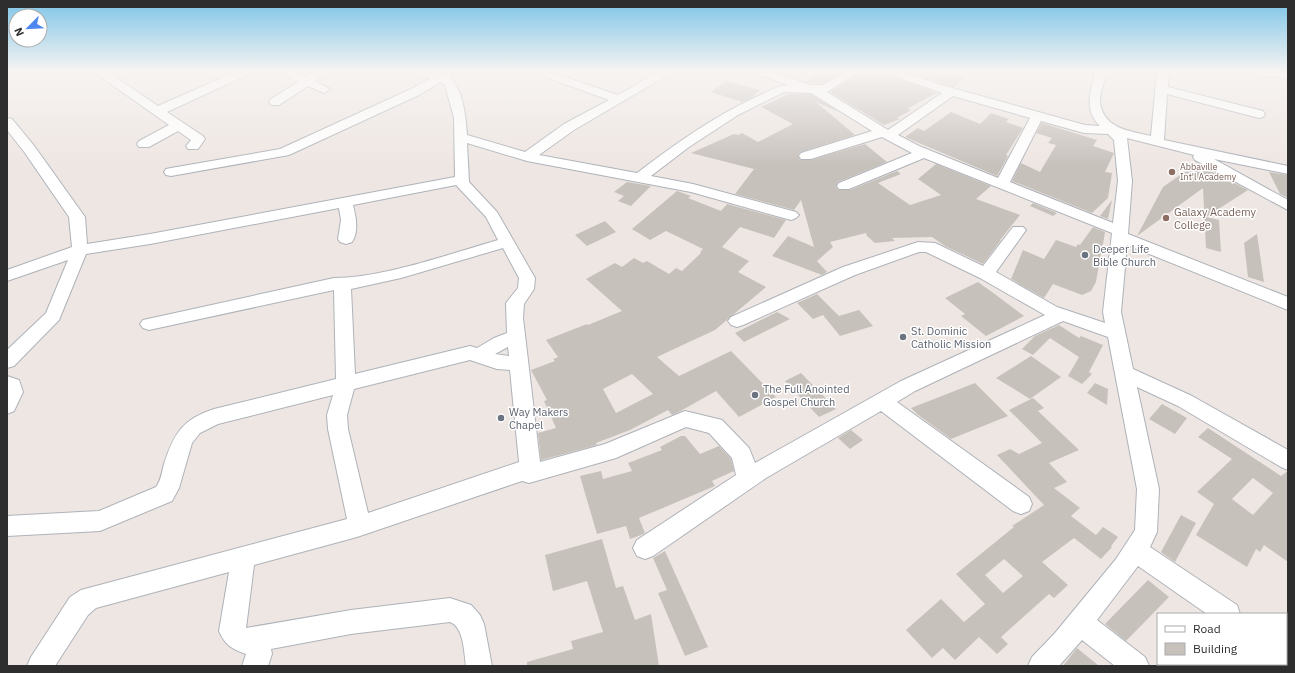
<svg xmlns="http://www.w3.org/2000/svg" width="1295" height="673" viewBox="0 0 1295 673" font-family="'IBM Plex Sans',sans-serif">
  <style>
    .building { fill: #c7c1bc; fill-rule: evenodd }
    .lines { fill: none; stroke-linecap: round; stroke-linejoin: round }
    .street-casing { stroke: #aeb2b9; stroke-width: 2 }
    .street { fill: #fff; fill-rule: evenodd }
    .education-dot { fill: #8d6e63; stroke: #fff; stroke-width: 1.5 }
    .worship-dot { fill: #6b7280; stroke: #fff; stroke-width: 1.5 }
    .labels { text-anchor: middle; stroke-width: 3; stroke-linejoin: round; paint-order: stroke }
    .far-education-label { font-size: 9px; fill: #785e54; stroke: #fff; text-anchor: start }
    .education-label { font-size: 11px; fill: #785e54; stroke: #fff; text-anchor: start }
    .worship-label { font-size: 11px; fill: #5b616d; stroke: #fff; text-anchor: start }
  </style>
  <rect width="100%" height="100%" fill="#eee6e2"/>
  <g class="building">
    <polygon points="819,72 842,72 823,84 806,82"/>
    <polygon points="860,72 883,72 936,93 907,109 911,110 897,118 900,119 884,125 830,92"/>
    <polygon points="909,72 951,72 965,77 954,87"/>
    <polygon points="726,81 760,90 751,98 742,102 711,92"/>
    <polygon points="789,94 811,94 839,112 816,102 855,135 801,152 798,155 800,160 811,160 865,144 887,162 838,182 836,187 839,190 850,190 897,171 901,174 878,183 910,205 941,195 918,179 936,164 991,186 976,199 1020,215 1000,240 1001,240 983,264 945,246 932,237 892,238 895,241 875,243 867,236 866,233 830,242 833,247 817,261 827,272 822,275 772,256 788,236 814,247 801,200 794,210 735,194 754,169 691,153 734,134 738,135 742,133 758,142 793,124 761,107"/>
    <polygon points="951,112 980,124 991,113 1009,119 1006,122 1023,128 1006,155 1008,156 997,176 905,137 918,128 924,131"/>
    <polygon points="1042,123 1097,140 1093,146 1114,153 1105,172 1112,173 1108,198 1092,213 1012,181 1021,163 1040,172 1056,145 1048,143 1052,138 1036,133"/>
    <polygon points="1196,164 1248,190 1206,217 1219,220 1221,252 1206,248 1203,188 1137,236 1163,187"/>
    <polygon points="1269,172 1288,175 1288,198 1280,194"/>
    <polygon points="627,182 651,186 631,206 618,201 624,196 614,192"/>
    <path d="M677,191L691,196L688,198L721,211L727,204L786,220L774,238L740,227L722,247L749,261L738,272L766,287L715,330L657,357L679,376L731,351L776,397L739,417L716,391L677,413L672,415L668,410L630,430L596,443L597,445L541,460L538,433L556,428L544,401L547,400L531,370L555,361L553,359L558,357L546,340L587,324L588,325L622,311L586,279L615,263L622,267L634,258L643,263L647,261L669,274L676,268L682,271L701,253L700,252L703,249L666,231L650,240L632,229ZM632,374L653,394L616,413L603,389Z"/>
    <polygon points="1112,200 1108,219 1100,216"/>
    <polygon points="1033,203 1057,213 1053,216 1030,206"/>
    <polygon points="605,221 616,232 587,246 575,235"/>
    <polygon points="1093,227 1105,232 1103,244 1098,252 1101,253 1096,282 1091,291 1082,295 1053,284 1044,298 1011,279 1023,250 1044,259 1056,240 1076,247 1078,244 1080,245"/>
    <polygon points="1257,234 1264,282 1248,277 1244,243"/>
    <polygon points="978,282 996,295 1024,316 986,336 961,316 965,314 945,298"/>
    <polygon points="817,294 839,316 859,310 873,326 840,336 823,315 813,319 797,303"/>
    <polygon points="777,312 790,319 744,342 735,333"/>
    <polygon points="1059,325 1079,338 1081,336 1103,345 1089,372 1092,374 1082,384 1068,376 1079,357 1050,338 1033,355 1022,349 1035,336"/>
    <polygon points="1031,356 1061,377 1030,399 996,378"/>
    <polygon points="801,373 836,409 819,417 785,381"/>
    <polygon points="975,383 1008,416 951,439 917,414 911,408"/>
    <polygon points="1095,383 1108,389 1107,405 1087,393"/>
    <path d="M1033,398L1044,408L1038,411L1079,450L1049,463L1067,482L1054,488L1080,508L1071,516L1096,535L1103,527L1118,537L1111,546L1112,547L1101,559L1074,538L1042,562L1068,585L1054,598L1049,594L1001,637L1008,644L997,654L979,637L955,660L943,648L932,658L906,630L941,599L964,622L985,604L956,574L1014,527L1012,526L1044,505L997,455L1010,449L1019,454L1042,443L1009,410ZM1004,559L1023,576L1003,593L985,575Z"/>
    <polygon points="1162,404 1187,418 1175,434 1149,419"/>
    <path d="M1208,428L1281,476L1288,471V562L1264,545L1260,552L1256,549L1247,567L1196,535L1214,504L1197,492L1232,459L1198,437ZM1253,478L1273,493L1253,515L1232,499Z"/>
    <polygon points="851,430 863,440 850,449 838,438"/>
    <polygon points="681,436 685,436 700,454 719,446 731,459 734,471 712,481 715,486 639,518 645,533 641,535 630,539 626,526 597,534 580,476 601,471 603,479 632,471 628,463 662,450 660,447"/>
    <polygon points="1181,515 1196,523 1175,562 1161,552"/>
    <polygon points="602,539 616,588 623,586 635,620 651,614 659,666 527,666 527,662 573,649 571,641 603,632 587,581 553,591 545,555"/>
    <polygon points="665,551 708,647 685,656 658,593 667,590 653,558"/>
    <polygon points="1148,580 1169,597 1126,641 1105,624"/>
    <polygon points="1077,648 1099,666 1063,666"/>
  </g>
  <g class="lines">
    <g class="street-casing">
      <g id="street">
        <polygon points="94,72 108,72 158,106 235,72 251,72 249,74 167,112 203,136 205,139 198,149 188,149 186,146 191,140 178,131 149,147 139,147 137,144 139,141 169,125"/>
        <polygon points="280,72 296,72 306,77 313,72 327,72 315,81 330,89 324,93 308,86 279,105 271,105 269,102 271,99 298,82"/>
        <path d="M409,72L450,73L452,75L450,78C463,88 466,118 467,135L525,152L564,124L609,100L548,78L546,76L548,74H556L618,95L658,72H673L574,130L539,155L637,173C674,145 711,118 754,98C765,93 776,86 788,85L756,74L754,72H772L811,85H823L845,72H859L827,92L888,130L942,93L889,74L887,72H904L938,84L1085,125L1100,126C1083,110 1091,91 1095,72H1107C1105,81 1099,94 1100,103C1104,129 1130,131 1151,136L1157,72H1169L1168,87L1263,111L1265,114L1263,117L1259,118L1167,94L1164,140L1288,166V174L1214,159L1288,200V210L1195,160L1193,157L1194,155L1127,138L1132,181L1128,234L1288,297V310L1127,245L1121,312L1133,369L1192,396L1288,450V470L1281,467L1178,406L1137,387L1159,489L1157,532L1150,547L1237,605L1240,614H1207L1138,566L1097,620L1145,657L1149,666H1115L1082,640L1059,666H1028L1032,657L1055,633L1116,559L1135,530L1137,489L1108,337L1063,321L915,391L897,402L1029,497L1032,504L1029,511L1021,514L1013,511L881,411L766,478L653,556L645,559L637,556L633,548L637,540L736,475L732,458L709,433L686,427L616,458L529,483L522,481L357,537L254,565L246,628L351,610L450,598L471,605L480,615L484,624L492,666H466C464,653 464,627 450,622L351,634L271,649L272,654L268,666H242L246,654C232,649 225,645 219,631L229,572L96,608L88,615L55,666H27L31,657L70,597L81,590L347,519L328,429L327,415L333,395L218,424L200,433L192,443L179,488L172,501L100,531L7,536V516L99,511L156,487C161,481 162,471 164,464C174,433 183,419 214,409L336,379L334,290L149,330L143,328L140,324L143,320L334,278C383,278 449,254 498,240L486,217L456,185L353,205C356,217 359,232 352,242L346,244L340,242L338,239L341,220L339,208L150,244L86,254L59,320L14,366L7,368V350L46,313L68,260L7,281V270L72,247L69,217L25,153L7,130V118L12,119L35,147L85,217L87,244L150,234L455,177L454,118L445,85L441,82L419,95L289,155L171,176L166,175L164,172L166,169L171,168L280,149L411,89L431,78L411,74ZM784,92L811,93L872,131L801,153L799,156L801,159H811L882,137L912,153L839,183L837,186L839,189H849L924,158L1112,233L1103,312L1105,323L1057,307L996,272L1026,230L1023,227H1013L983,266L935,243L918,242L843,267L731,317L728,321L731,325L737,327L743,325L855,275L919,252H926L980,278L1045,315L901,381L755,463L749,448L722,420L685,411L605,444L540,462L523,318L524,304L534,289L535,278L497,212L469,182L467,143L527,161L691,192L791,220L796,218L799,215L796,212L693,184L651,176L689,147L738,115ZM953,96L1030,118L998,178L919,146L898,135ZM1041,121L1084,133L1108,134L1114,140L1118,181L1113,223L1010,182ZM503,248L519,278L518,288L506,303L507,333L494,338L477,348L470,346L355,374L351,289L401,278ZM508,347L509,356L495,354L506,348ZM470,360L497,369L510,370L519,462L368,513L348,429L347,415L354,389Z"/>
        <polygon points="1252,72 1288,73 1288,79 1258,75"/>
        <polygon points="7,376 19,380 23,392 14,411 7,414"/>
        <polygon points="1286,641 1288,642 1288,666 1279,664 1286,664"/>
      </g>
    </g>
    <use href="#street" class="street"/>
  </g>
  <linearGradient id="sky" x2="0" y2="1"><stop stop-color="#7dc5e8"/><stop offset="0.43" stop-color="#f7f4f2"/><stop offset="1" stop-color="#f7f4f2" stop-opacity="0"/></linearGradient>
  <rect width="1295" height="166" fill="url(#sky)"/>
  <g class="education-dot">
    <circle cx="1172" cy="172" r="4"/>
    <circle cx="1166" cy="218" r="4"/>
  </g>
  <g class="worship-dot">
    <circle cx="1085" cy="255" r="4"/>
    <circle cx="903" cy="337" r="4"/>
    <circle cx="755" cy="395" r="4"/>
    <circle cx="501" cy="418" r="4"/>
  </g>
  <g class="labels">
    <g class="far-education-label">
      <text x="1180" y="170">Abbaville<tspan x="1180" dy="10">Int'l Academy</tspan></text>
    </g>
    <g class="education-label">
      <text x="1174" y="216">Galaxy Academy<tspan x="1174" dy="13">College</tspan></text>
    </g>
    <g class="worship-label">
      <text x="1093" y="253">Deeper Life<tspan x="1093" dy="13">Bible Church</tspan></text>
      <text x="911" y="335">St. Dominic<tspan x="911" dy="13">Catholic Mission</tspan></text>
      <text x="763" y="393">The Full Anointed<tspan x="763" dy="13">Gospel Church</tspan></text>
      <text x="509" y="416">Way Makers<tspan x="509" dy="13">Chapel</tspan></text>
    </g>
  </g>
  <rect width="1295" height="673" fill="none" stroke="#2e2e2e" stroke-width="16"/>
  <rect x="1157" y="613" width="130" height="52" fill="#ffffff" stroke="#ababab"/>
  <rect x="1165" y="626" width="20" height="6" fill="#ffffff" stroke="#ababab"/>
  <text x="1193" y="633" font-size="12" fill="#2e2e2e">Road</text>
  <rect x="1165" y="643" width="20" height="12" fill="#c7c1bc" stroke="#ababab"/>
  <text x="1193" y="653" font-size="12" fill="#2e2e2e">Building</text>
  <g transform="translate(28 28) rotate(246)"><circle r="19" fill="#ffffff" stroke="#ababab"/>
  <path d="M0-3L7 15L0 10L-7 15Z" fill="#4e88ef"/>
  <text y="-6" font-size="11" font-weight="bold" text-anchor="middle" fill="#2e2e2e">N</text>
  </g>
</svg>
